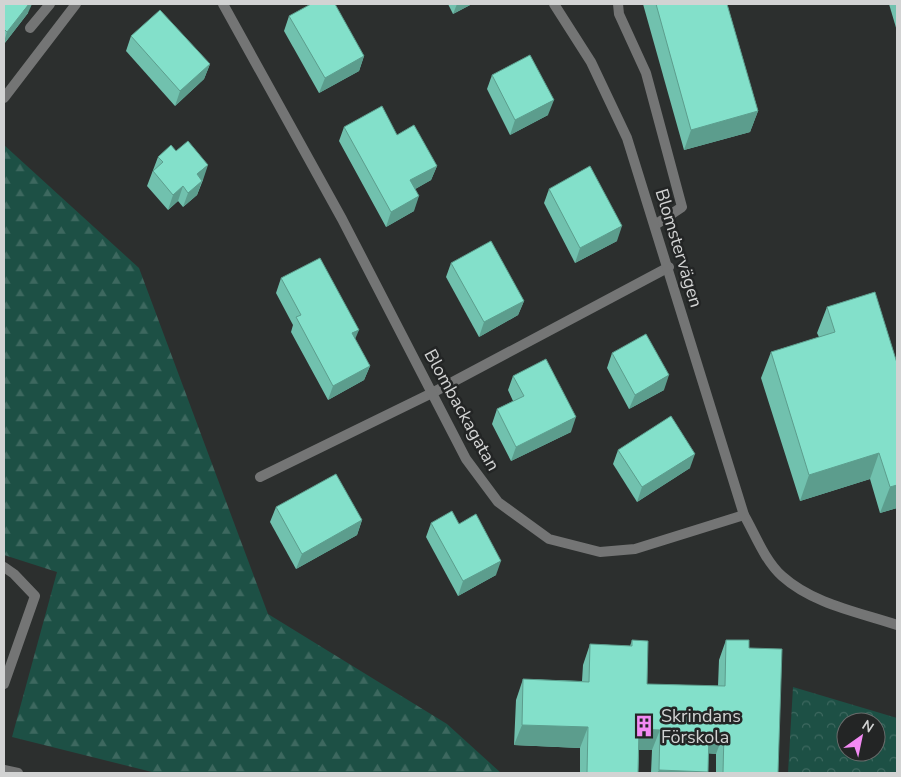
<svg xmlns="http://www.w3.org/2000/svg" width="901" height="777" viewBox="0 0 901 777" font-family="'Nunito Sans',sans-serif">
  <style>
    .forest { fill: url(#forest-firs) }
    .park { fill: url(#park-crowns); fill-rule: evenodd }
    .lines { fill: none; stroke-linecap: round; stroke-linejoin: round }
    .service { stroke: #747575; stroke-width: 10 }
    .minor { stroke: #747575; stroke-width: 10 }
    .wall { fill: #71c1ae }
    .shaded-wall { fill: #5c9d8d }
    .building { fill: #83e0ca; stroke: #5c9d8d }
    .labels { text-anchor: middle; stroke-width: 5; stroke-linejoin: round; paint-order: stroke }
    .street-label { font-size: 18px; fill: #d2d3d3; stroke: #232525 }
    .poi-label { font-size: 18px; fill: #d2d3d3; stroke: #232525; text-anchor: start }
  </style>
  <defs>
    <pattern id="forest-firs" width="22" height="20" patternUnits="userSpaceOnUse" patternTransform="scale(1.25)"><rect width="22" height="20" fill="#1d5045"/><path d="M5 1l3.5 6h-7zM16 11l3.5 6h-7z" fill="#3d685f"/></pattern>
    <pattern id="park-crowns" width="20" height="18" patternUnits="userSpaceOnUse" patternTransform="scale(1.25)"><rect width="20" height="18" fill="#1d5045"/><path d="M2 6a3 3 0 1 1 6 0M12 15a3 3 0 1 1 6 0" fill="none" stroke="#3d685f"/></pattern>
  </defs>
  <rect width="100%" height="100%" fill="#2c2f2e"/>
  <polygon class="forest" points="4,145 139,268 268,614 447,724 501,773 156,773 12,737 57,572 4,555"/>
  <path class="park" d="M793,687L897,718V773H788ZM846,722H876V752H846Z"/>
  <g class="lines">
    <g class="service">
      <polyline points="618,4 619,14 646,73 682,207 655,225"/>
      <polyline points="30,28 50,4"/>
      <polyline points="260,477 432,393 669,267"/>
      <polyline points="4,567 14,574 35,596 4,684"/>
      <polyline points="4,770 18,773"/>
    </g>
    <g class="minor">
      <polyline points="223,4 342,219 466,459 498,502 549,539 600,552 635,549 744,515"/>
      <path d="M554,4L591,62L627,138L744,515C755,534 765,561 782,576C813,604 858,612 897,625"/>
      <polyline points="4,98 76,4"/>
    </g>
  </g>
  <g class="wall">
    <polygon points="4,4 28,13 4,44"/>
    <polygon points="448,4 472,4 453,14"/>
    <polygon points="643,4 727,4 758,111 750,132 684,150"/>
    <polygon points="889,4 897,4 897,31"/>
    <polygon points="289,16 364,56 359,71 319,93 284,31"/>
    <polygon points="131,36 210,64 204,79 175,106 126,51"/>
    <polygon points="492,75 548,115 510,135 487,89"/>
    <polygon points="344,127 397,135 437,166 431,180 415,189 414,211 386,227 339,141"/>
    <polygon points="176,151 203,180 197,195 183,207 178,201 168,210 147,186 158,157"/>
    <polygon points="549,189 617,241 575,263 544,203"/>
    <polygon points="451,263 524,301 518,315 479,337 446,277"/>
    <polygon points="281,278 355,339 370,366 364,380 328,400 291,332 293,325 276,293"/>
    <polygon points="875,292 897,508 880,513 870,479 800,501 761,378 771,352 819,337 817,333 827,307"/>
    <polygon points="612,353 664,390 629,409 607,368"/>
    <polygon points="513,376 571,432 511,461 492,424 497,409 513,401 508,390"/>
    <polygon points="618,450 690,468 637,502 613,464"/>
    <polygon points="276,507 362,520 357,535 296,569 270,522"/>
    <polygon points="431,523 459,524 496,575 458,596 426,537"/>
    <polygon points="632,640 647,684 718,686 719,660 726,640 749,648 778,773 716,773 716,754 708,753 707,773 651,773 652,750 639,750 638,773 580,773 580,748 514,745 516,700 523,679 582,681 583,665 590,644 630,646"/>
  </g>
  <g class="shaded-wall">
    <polygon points="29,4 32,4 28,13 4,44 4,42 7,32"/>
    <polygon points="457,4 472,4 453,14"/>
    <polygon points="364,56 359,71 319,93 325,78"/>
    <polygon points="210,64 204,79 175,106 180,91"/>
    <polygon points="554,100 548,115 510,135 515,120"/>
    <polygon points="758,111 750,132 684,150 691,130"/>
    <polygon points="208,165 203,180 192,189 197,174"/>
    <polygon points="437,166 431,180 405,195 410,180"/>
    <polygon points="202,181 197,195 183,207 188,193"/>
    <polygon points="183,186 178,201 168,210 173,195"/>
    <polygon points="419,196 414,211 386,227 391,212"/>
    <polygon points="622,226 617,241 575,263 580,248"/>
    <polygon points="524,301 518,315 479,337 484,322"/>
    <polygon points="359,330 353,344 352,333"/>
    <polygon points="370,366 364,380 328,400 333,386"/>
    <polygon points="669,375 664,390 629,409 635,395"/>
    <polygon points="576,417 571,432 511,461 516,447"/>
    <polygon points="879,453 870,479 800,501 809,475"/>
    <polygon points="695,454 690,468 637,502 642,487"/>
    <polygon points="897,485 897,508 880,513 890,487"/>
    <polygon points="362,520 357,535 296,569 302,554"/>
    <polygon points="501,561 496,575 458,596 463,581"/>
    <polygon points="522,725 588,727 580,748 514,745"/>
    <polygon points="639,729 660,730 652,750 632,750"/>
    <polygon points="709,732 724,733 716,754 701,753"/>
    <polygon points="659,770 708,772 707,773 657,773"/>
  </g>
  <g class="building">
    <polygon points="4,4 29,4 7,32 4,29"/>
    <polygon points="311,4 335,4 364,56 325,78 289,16"/>
    <polygon points="656,4 727,4 758,111 691,130"/>
    <polygon points="160,10 210,64 180,91 131,36"/>
    <polygon points="530,55 554,100 515,120 492,75"/>
    <polygon points="382,106 397,135 414,125 437,166 410,180 419,196 391,212 344,127"/>
    <polygon points="188,141 208,165 197,174 202,181 188,193 183,186 173,195 153,171 163,162 158,157 171,145 176,151"/>
    <polygon points="590,166 622,226 580,248 549,189"/>
    <polygon points="491,241 524,301 484,322 451,263"/>
    <polygon points="320,258 359,330 352,333 370,366 333,386 296,317 301,315 281,278"/>
    <polygon points="875,292 897,363 897,485 890,487 879,453 809,475 771,352 835,332 827,307"/>
    <polygon points="646,334 669,375 635,395 612,353"/>
    <polygon points="546,359 576,417 516,447 497,409 524,396 513,376"/>
    <polygon points="671,416 695,454 642,487 618,450"/>
    <polygon points="336,474 362,520 302,554 276,507"/>
    <polygon points="452,511 459,524 476,514 501,561 463,581 431,523"/>
    <polygon points="632,640 648,641 647,684 725,686 726,640 749,640 749,648 782,649 778,773 723,773 724,733 709,732 708,772 659,770 660,730 639,729 638,773 587,773 588,727 522,725 523,679 589,682 590,644 632,646"/>
  </g>
  <defs>
    <g id="building-bare" transform="scale(1.725)"><path d="M-4-6H4V6H1V3H-1V6H-4ZM-2.5-4.3h1.7v1.8h-1.7ZM.8-4.3h1.7v1.8H.8ZM-2.5-1h1.7V.8h-1.7ZM.8-1h1.7V.8H.8Z" fill="#f28af3" stroke="#232525" stroke-width="2.5" paint-order="stroke"/></g>
  </defs>
  <g fill-rule="evenodd">
    <use href="#building-bare" x="644" y="726"/>
  </g>
  <g class="labels">
    <g class="street-label">
      <text transform="translate(679 248) rotate(73)" y="6">Blomstervägen</text>
      <text transform="translate(462 410) rotate(61)" y="6">Blombackagatan</text>
    </g>
    <g class="poi-label">
      <text x="661" y="722">Skrindans<tspan x="661" dy="21">Förskola</tspan></text>
    </g>
  </g>
  <rect width="901" height="777" fill="none" stroke="#d2d3d3" stroke-width="10"/>
  <g transform="translate(861 737) rotate(33)"><circle r="24" fill="#232525" stroke="#696b6b"/>
  <path d="M0-4L9 19L0 12L-9 19Z" fill="#f28af3"/>
  <text y="-8" font-size="14" font-weight="bold" text-anchor="middle" fill="#d2d3d3">N</text>
  </g>
</svg>
